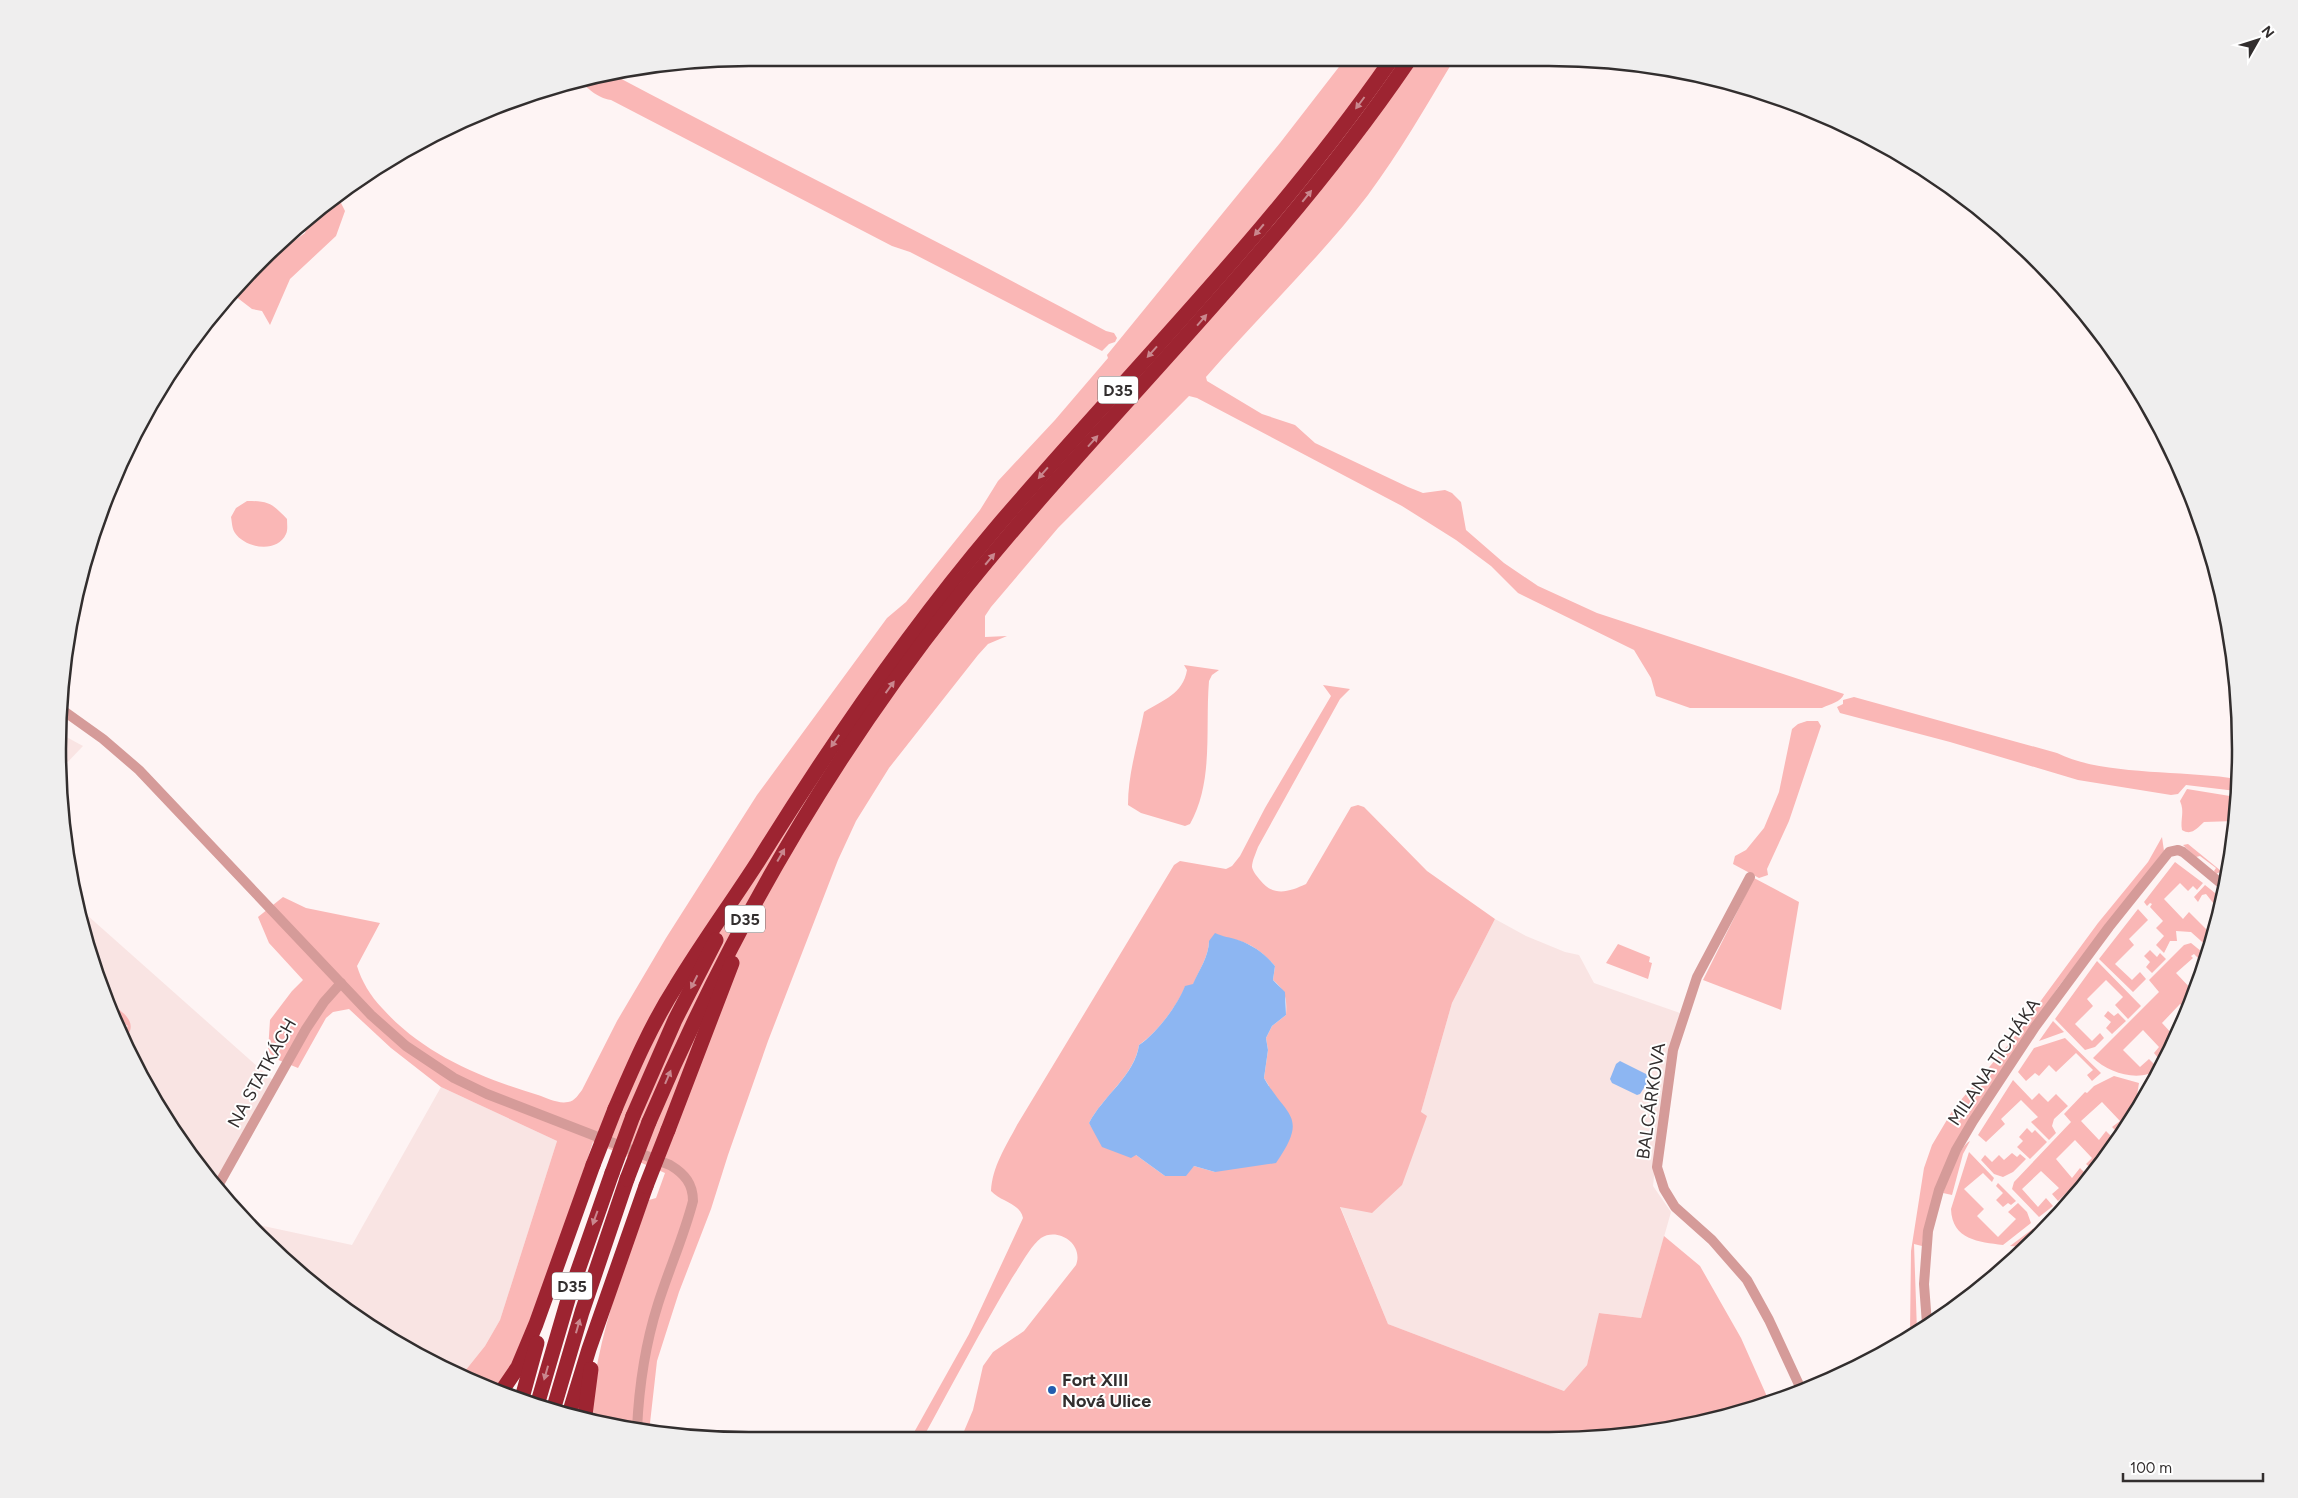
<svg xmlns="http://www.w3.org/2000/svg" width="2298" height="1498" viewBox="0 0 2298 1498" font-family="Figtree,sans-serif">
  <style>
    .built { fill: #f9e4e3 }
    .green { fill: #fab7b6; fill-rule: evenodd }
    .water { fill: #8db6f2 }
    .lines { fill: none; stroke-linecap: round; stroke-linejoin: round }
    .street { stroke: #d59b99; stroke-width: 10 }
    .highway { stroke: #9d2431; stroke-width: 15 }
    .highway-bridge { stroke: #9d2431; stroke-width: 15 }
    .oneway { fill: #c9878e }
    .poi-dot { fill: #225daf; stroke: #fff; stroke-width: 2 }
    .labels { text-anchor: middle; stroke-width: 4; stroke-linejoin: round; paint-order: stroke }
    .shield { fill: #fff; stroke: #706d6d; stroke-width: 1 }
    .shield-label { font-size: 16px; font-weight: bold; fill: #322e2e }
    .street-label { font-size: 18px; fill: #322e2e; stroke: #fff }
    .poi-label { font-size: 18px; font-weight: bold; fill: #322e2e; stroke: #fff; text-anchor: start }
    .rim { fill: none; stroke: #322e2e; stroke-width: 2.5 }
  </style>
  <rect width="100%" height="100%" fill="#fef4f4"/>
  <g class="built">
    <polygon points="59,733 83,746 60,770 58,749"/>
    <polygon points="78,907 276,1083 219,1184 174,1133 110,1014 81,928"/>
    <polygon points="1495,919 1526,936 1565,952 1579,955 1594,983 1680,1013 1664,1081 1653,1186 1671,1212 1641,1318 1600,1313 1587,1365 1564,1391 1388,1324 1340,1206 1372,1212 1421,1112 1452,1003"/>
    <polygon points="441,1087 557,1141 500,1320 485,1346 461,1376 403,1348 293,1269 254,1224 352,1245"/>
  </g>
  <g class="green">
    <path d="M1342,63H1452C1425,108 1399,153 1368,195C1319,259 1259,316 1206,377L1207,381L1262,414L1295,425L1315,443L1408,487L1423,493L1445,490L1452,493L1461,502L1466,530L1504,563L1538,586L1597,613L1844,694C1841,702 1830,704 1822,708H1690L1656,696L1651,678L1634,650L1518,593L1491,566L1456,540L1402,506L1197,398L1189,396L1058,528L991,607L985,616V637L1007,636L988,644L978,655L889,768L856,821L838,860L768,1041L728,1155L711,1209L679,1292L657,1361L649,1432L590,1416C596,1341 622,1270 649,1200L656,1198L665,1173L593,1142L531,1328L497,1391L484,1388L461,1376L485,1346L500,1320L557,1141L441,1087L391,1048L349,1009L333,1012L326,1018L298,1068L276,1059L268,1051L270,1020L292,991L303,980L269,943L258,917L283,897L306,908L380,923L357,966C361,980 371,997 382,1008C423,1054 481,1078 538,1095C547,1098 558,1104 568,1102C575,1101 578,1095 582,1090L617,1021L666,938L757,795L887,618L906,602L980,510L998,481L1055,420L1108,358L1107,355L1280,143Z"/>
    <path d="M612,74C776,161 943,243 1106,331L1114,333L1117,338L1115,342L1109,344L1102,351L910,252L892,246L611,100C595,97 592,90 579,82Z"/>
    <polygon points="337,195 345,211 336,236 290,279 270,325 262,311 252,309 235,296 228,298 257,268 305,233 310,216"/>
    <path d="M247,501C268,501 272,503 287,519C287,524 288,530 286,534C277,554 245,548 235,533C232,529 232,522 231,517L236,508Z"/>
    <path d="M1184,665L1219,670L1212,675L1209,681C1205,729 1214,781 1190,824L1185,826L1141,813L1128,805C1128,773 1138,743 1144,712C1163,700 1183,694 1187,670Z"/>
    <path d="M1323,685L1350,689L1340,699L1258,847C1256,853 1252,861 1252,867C1253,872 1257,876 1260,880C1273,897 1289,892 1306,884L1351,807L1358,805L1364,807L1427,871L1495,919L1452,1003L1421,1112L1427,1116L1402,1185L1372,1213L1340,1207L1388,1324L1564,1391L1587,1365L1599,1313L1641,1318L1664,1236L1700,1266L1741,1338L1769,1401L1728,1417L1594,1439L962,1436L973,1410L983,1366L993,1352L1024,1331L1076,1265C1084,1244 1058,1227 1041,1238C1031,1245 1019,1268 1012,1278C981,1330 953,1383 924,1436H912L969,1334L1023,1218C1020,1203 1001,1202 991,1191C992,1167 1006,1146 1017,1125L1174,865L1180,861L1226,869L1232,866L1240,856L1265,808L1331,696ZM1227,939C1246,939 1263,952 1275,966L1273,980C1286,991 1287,998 1286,1015L1272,1026L1266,1038L1268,1050L1264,1078L1269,1086L1215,1172L1194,1166L1165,1176L1136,1155L1093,1129L1089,1123C1103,1096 1134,1076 1139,1045C1157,1033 1177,1006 1185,987L1193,985C1199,970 1209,956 1209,941Z"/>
    <path d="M1854,697L2057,753C2102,776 2184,770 2237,779L2236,791L2186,785L2178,794L2171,795L2078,780L1950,742L1840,713L1837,707L1843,704V700Z"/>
    <polygon points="1807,721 1818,721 1821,726 1789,821 1767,869 1768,875 1759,878 1733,864 1735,856 1746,850 1764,828 1779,792 1792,729 1798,724"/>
    <path d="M2187,789L2236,797L2235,821L2204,822C2197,828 2192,836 2182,830C2180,819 2185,812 2180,801Z"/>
    <polygon points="2162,837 2164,851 2059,986 1979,1103 1923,1237 1922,1246 1914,1244 1917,1331 1910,1335 1911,1251 1924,1168 1932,1145 1954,1108 2009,1044 2098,923 2148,862"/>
    <polygon points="2188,844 2226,875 2226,877 2220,872 2216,874 2214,871 2216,868 2200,856 2196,857 2183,845"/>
    <polygon points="2175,862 2203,883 2197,890 2193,886 2188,891 2180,883 2164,899 2183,919 2189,912 2209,932 2215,924 2209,948 2191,932 2176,931 2177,941 2170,941 2164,953 2156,945 2164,936 2156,928 2163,921 2150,907 2152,904 2150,903 2147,906 2144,902"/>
    <polygon points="1754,878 1799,902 1781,1010 1703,980"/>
    <polygon points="2205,885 2220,897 2214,904 2206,894 2202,895 2198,902 2194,897"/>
    <polygon points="2138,909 2148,920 2129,939 2134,945 2115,964 2132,980 2140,972 2146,979 2133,992 2099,959"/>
    <path d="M2191,943L2207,956L2205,965L2194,954L2191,956L2193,958L2176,973L2193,991L2196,988L2186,1010L2180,1004L2162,1023L2174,1036L2161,1067L2156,1062L2159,1059L2154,1053L2159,1047L2143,1030L2123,1050L2140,1067L2149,1059L2159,1069C2139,1083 2109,1073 2093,1058L2159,992L2149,980L2184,945Z"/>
    <polygon points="1618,944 1650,957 1649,962 1652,963 1648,979 1606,963"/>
    <polygon points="2150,950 2157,957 2160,953 2166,959 2152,973 2146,967 2150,962 2144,956"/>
    <polygon points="2097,961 2141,1006 2128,1019 2115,1005 2123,997 2106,980 2087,999 2093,1006 2075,1024 2092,1041 2100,1033 2104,1038 2095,1047 2085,1050 2055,1019"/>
    <path d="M111,1004C120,1010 136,1020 129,1033L124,1032L128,1026L110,1014L108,1008Z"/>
    <polygon points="2108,1011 2114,1016 2118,1013 2126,1021 2112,1034 2106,1028 2111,1022 2104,1016"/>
    <polygon points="2053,1021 2064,1032 2039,1041"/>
    <polygon points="2065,1038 2101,1073 2092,1081 2087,1075 2093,1070 2076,1053 2056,1072 2049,1065 2039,1076 2035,1073 2026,1081 2018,1072 2034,1048"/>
    <polygon points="2114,1076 2139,1083 2134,1114 2117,1138 2114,1134 2116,1131 2112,1127 2120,1121 2102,1102 2081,1121 2099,1140 2106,1131 2115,1140 2101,1160 2092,1169 2086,1164 2092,1158 2075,1140 2056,1159 2072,1178 2080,1168 2086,1174 2058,1201 2052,1194 2059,1188 2041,1171 2022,1189 2038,1207 2046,1198 2053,1206 2039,1217 2012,1189 2014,1182 2071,1122 2064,1114 2085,1092 2087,1093 2094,1086"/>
    <polygon points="2013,1080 2032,1100 2039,1093 2048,1102 2056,1094 2068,1106 2054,1119 2052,1126 2056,1133 2049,1140 2031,1122 2038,1117 2021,1100 2001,1119 2005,1124 1986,1142 1978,1135"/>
    <polygon points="2027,1128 2032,1133 2035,1130 2047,1142 2030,1159 2017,1147 2023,1141 2019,1137"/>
    <path d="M1970,1141L1963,1154L1952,1195L1943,1193C1948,1180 1959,1146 1970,1141Z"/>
    <path d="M1969,1152L1994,1178L1992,1182L1983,1173L1964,1189L1984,1209L1977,1216L1998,1237L2016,1219L2008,1212L2018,1203L2027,1212L2031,1223L2003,1245C1979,1242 1952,1240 1951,1209Z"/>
    <polygon points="2012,1153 2017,1157 2020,1154 2026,1159 2013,1172 2003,1177 1994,1174 1981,1160 1985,1155 1992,1162 1999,1155 2004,1160"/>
    <polygon points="1998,1183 2016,1201 2011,1205 2008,1203 2003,1207 1996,1200 2003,1193 1996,1186"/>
    <polygon points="2034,1228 2044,1228 2024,1247 2010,1246"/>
  </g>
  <g class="water">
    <path d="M1215,933C1223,937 1230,937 1238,940C1253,945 1265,954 1275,966L1273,980L1285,992L1286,1015L1272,1026L1266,1038L1268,1050L1264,1078C1287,1118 1309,1115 1276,1163L1215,1172L1194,1166L1186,1176H1165L1136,1155L1131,1158L1102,1147L1089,1123C1103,1096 1135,1075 1139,1045C1157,1033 1177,1006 1185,986L1193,984C1199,970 1209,956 1209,941Z"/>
    <polygon points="1620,1061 1648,1075 1649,1080 1640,1094 1637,1095 1612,1083 1610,1079 1616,1064"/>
  </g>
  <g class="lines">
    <g class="street">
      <path d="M61,709L103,739L139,770L371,1015L406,1046L454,1078L487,1094L670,1165C685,1174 693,1184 693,1201C684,1236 669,1269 658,1304C645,1345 639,1386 637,1429"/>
      <polyline points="1750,877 1697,977 1673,1050 1657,1167 1664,1189 1675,1207 1712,1240 1747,1280 1769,1320 1801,1389"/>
      <polyline points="219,1184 306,1029 324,1002 341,983"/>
      <polyline points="1927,1324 1924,1284 1928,1231 1939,1190 1956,1150 1973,1121 2035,1027 2109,927 2169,852 2178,850 2183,852 2224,886"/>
    </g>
    <g class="highway">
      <path d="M615,1109C633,1067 651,1025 676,986C702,943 732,902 759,860C831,744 907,633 995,529C1127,374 1272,231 1389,63"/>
      <polyline points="633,1116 675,1020 716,940"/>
      <path d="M649,1122C728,936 828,761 954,602C1100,418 1274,258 1407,63"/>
      <polyline points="668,1130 732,963"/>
      <polyline points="501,1392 518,1367 536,1324 593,1165"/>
      <polyline points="522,1398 537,1343"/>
      <polyline points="538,1402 569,1296 612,1173"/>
      <polyline points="554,1407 582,1312 627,1179"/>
      <polyline points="570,1411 589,1349 646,1186"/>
      <polyline points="585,1415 591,1369"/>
    </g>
    <g class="highway-bridge">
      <polyline points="593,1165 615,1109"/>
      <polyline points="612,1173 633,1116"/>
      <polyline points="627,1179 649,1122"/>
      <polyline points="646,1186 668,1130"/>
    </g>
  </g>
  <defs><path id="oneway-solid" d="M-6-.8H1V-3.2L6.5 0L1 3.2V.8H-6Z" transform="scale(1.25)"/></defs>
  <g class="oneway">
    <use href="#oneway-solid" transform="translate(1360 103) rotate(127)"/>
    <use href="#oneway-solid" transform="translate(1307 196) rotate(-51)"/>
    <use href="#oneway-solid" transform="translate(1259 230) rotate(130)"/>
    <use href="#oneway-solid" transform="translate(1202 320) rotate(-49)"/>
    <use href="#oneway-solid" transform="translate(1152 352) rotate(132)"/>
    <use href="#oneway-solid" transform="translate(1093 441) rotate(-48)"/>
    <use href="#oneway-solid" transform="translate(1043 473) rotate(131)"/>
    <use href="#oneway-solid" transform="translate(990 559) rotate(-50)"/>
    <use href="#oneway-solid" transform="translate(890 687) rotate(-54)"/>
    <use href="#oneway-solid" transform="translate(835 741) rotate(124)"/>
    <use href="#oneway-solid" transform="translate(781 855) rotate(-60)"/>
    <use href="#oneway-solid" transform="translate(694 982) rotate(117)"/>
    <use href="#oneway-solid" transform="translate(668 1077) rotate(-67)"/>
    <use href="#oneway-solid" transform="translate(595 1218) rotate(110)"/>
    <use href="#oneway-solid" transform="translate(578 1326) rotate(-74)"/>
    <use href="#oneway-solid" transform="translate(546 1373) rotate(106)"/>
  </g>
  <circle class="poi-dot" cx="1052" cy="1390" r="5"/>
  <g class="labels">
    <g class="shield">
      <rect x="1098" y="376.5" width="40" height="27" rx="4"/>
      <rect x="725" y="905.5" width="40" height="27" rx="4"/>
      <rect x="552" y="1272.5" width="40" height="27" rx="4"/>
    </g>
    <g class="shield-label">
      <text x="1118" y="396">D35</text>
      <text x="745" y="925">D35</text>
      <text x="572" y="1292">D35</text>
    </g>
    <g class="street-label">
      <text transform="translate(1994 1062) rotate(-56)" y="6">MILANA TICHÁKA</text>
      <text transform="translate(262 1073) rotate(-61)" y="6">NA STATKÁCH</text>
      <text transform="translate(1651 1101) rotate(-82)" y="6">BALCÁRKOVA</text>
    </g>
    <g class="poi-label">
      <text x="1062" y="1386">Fort XIII<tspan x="1062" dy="21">Nová Ulice</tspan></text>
    </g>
  </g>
  <path d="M0 0H2298V1498H0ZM749 66H1549A683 683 0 0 1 2232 749V749A683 683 0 0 1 1549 1432H749A683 683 0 0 1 66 749V749A683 683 0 0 1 749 66Z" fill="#efeeee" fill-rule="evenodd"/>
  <path class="rim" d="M749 66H1549A683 683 0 0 1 2232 749V749A683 683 0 0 1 1549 1432H749A683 683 0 0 1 66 749V749A683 683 0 0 1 749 66Z"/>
  <g transform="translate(2258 40) rotate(51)" stroke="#ffffff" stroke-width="4" paint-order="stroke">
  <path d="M0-4L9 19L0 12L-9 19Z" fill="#322e2e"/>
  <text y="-8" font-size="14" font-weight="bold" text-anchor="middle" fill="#322e2e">N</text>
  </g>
  <path d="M2123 1473v8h140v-8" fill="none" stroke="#322e2e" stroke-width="2.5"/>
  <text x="2130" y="1473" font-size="15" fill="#322e2e" stroke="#ffffff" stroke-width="4" paint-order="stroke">100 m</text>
</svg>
